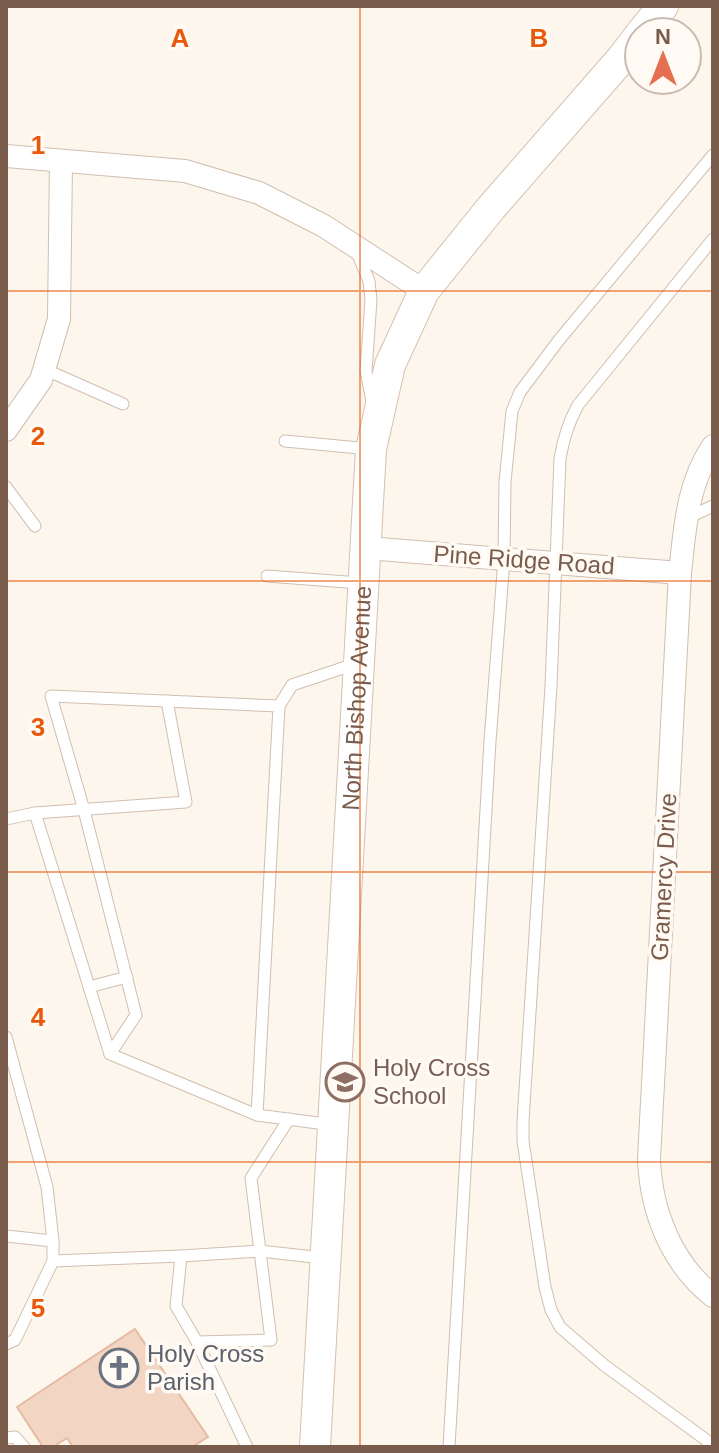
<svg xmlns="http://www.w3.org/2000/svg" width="719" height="1453" viewBox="0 0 719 1453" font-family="Helvetica,sans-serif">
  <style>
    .building { fill: #f3d5c3; stroke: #e6bba3; stroke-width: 2 }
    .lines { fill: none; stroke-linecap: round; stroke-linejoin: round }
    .service-casing { stroke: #d1beb0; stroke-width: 13 }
    .minor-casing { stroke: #d1beb0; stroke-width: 24 }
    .secondary-casing { stroke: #d6c0b0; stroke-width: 32 }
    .service { stroke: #fff; stroke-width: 11 }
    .minor { stroke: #fff; stroke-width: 22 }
    .secondary { stroke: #fff; stroke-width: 30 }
    .grid { fill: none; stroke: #e8590c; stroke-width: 2; stroke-opacity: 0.55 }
    .labels { text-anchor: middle; stroke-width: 7; stroke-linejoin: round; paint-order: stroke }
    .street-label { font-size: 24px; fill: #7a5c4d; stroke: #fffaf3 }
    .education-label { font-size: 24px; fill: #785e54; stroke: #fffaf3; text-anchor: start }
    .worship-label { font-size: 24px; fill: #5b616d; stroke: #fffaf3; text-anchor: start }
    .grid-label { font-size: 26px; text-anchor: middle; font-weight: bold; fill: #e8590c; stroke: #fffaf3; stroke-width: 7; stroke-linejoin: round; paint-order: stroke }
  </style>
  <rect width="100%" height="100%" fill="#fdf6ec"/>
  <polygon class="building" points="135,1329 208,1437 192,1447 73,1447 67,1438 53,1447 43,1447 17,1407"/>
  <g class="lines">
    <g class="service-casing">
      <g id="service">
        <path d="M713,239L578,405C568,423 563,440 560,459L551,686L523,1121V1141L545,1287L551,1310L560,1327L604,1365L713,1445"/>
        <polyline points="356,250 369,281 371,300 366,371 372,401"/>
        <polyline points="44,369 123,404"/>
        <polyline points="285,441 370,449"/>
        <polyline points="6,487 35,526"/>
        <polyline points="687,518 713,506"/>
        <polyline points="267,576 360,583"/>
        <polyline points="279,706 292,685 355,664"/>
        <polyline points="35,813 110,1054 136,1015 84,810 51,696 279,706 257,1115 333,1125"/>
        <polyline points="6,819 35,813 186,802 167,701"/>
        <polyline points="89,987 127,977"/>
        <polyline points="6,1037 47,1187 53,1241"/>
        <polyline points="110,1054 257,1115"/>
        <polyline points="289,1119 251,1178 260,1251 323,1258"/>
        <polyline points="6,1236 53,1241 53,1261 15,1340 6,1344"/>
        <polygon points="260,1251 271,1340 197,1342 176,1306 181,1256"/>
        <polyline points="53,1261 181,1256"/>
        <polyline points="197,1342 247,1447"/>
        <polyline points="6,1438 15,1437 24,1447"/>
        <polyline points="449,1447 490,741 504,559 505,482 512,411 520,392 559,340 713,155"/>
      </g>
    </g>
    <g class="minor-casing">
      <g id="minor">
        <polyline points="6,156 185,171 259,193 324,226 424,291"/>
        <polyline points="6,430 41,380 59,319 61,161"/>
        <path d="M713,446C687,484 685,528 680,573L649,1159C651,1211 671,1263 713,1296"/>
        <polyline points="367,548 680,573"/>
      </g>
    </g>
    <g class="secondary-casing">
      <g id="secondary">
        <polyline points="642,32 663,6"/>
        <path id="s1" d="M315,1447L371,449L390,365L424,291L491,208L622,58L639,36"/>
      </g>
    </g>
    <use href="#service" class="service"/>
    <use href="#minor" class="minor"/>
    <use href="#secondary" class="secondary"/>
  </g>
  <path class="grid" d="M360,6V1447M6,291H713M6,581H713M6,872H713M6,1162H713"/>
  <defs>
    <g id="school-ring" transform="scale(2)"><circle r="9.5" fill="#fffaf3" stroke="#8d6e63" stroke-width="1.5"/><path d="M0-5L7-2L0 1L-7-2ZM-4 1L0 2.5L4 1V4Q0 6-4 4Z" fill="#8d6e63"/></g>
    <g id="church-ring" transform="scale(2)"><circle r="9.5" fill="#fffaf3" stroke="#6b7280" stroke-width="1.5"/><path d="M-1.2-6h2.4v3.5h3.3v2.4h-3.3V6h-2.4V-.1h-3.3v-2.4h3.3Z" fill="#6b7280"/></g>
  </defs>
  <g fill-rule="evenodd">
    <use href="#school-ring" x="345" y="1082"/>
    <use href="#church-ring" x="119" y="1368"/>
  </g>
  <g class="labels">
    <g class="street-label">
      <text transform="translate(524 560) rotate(4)" y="8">Pine Ridge Road</text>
      <text dy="8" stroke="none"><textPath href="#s1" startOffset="750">North Bishop Avenue</textPath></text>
      <text transform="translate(664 877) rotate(-87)" y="8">Gramercy Drive</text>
    </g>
    <g class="education-label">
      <text x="373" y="1076">Holy Cross<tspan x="373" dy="28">School</tspan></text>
    </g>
    <g class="worship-label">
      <text x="147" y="1362">Holy Cross<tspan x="147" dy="28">Parish</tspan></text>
    </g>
  </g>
  <g class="grid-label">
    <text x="180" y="47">A</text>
    <text x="539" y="47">B</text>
    <text x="38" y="154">1</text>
    <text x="38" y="445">2</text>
    <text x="38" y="736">3</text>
    <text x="38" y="1026">4</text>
    <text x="38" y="1317">5</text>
  </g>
  <rect width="719" height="1453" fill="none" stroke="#7a5c4d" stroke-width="16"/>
  <g transform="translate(663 56)"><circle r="38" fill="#fffaf3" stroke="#cabbb1" stroke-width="2"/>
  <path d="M0-6L14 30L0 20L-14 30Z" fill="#e76f51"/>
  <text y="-12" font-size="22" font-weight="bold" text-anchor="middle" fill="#7a5c4d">N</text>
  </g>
</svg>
